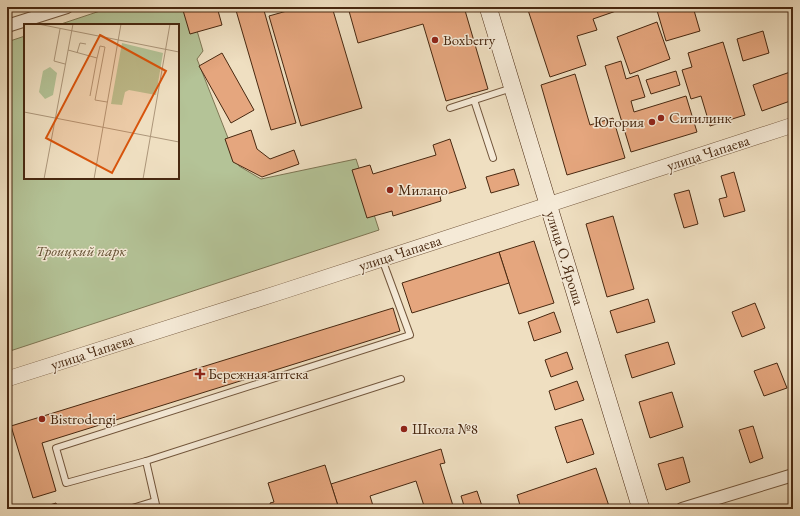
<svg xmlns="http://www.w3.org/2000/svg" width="800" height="516" viewBox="0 0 800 516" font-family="'EB Garamond',serif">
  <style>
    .green { fill: #b4c397; stroke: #7e7654 }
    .building { fill: #e5a67e; stroke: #482810 }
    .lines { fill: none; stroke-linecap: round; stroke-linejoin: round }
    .service-casing { stroke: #72563c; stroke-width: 8 }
    .minor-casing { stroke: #72563c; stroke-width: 14 }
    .tertiary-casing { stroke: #72563c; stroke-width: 16 }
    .secondary-casing { stroke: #482810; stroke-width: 18 }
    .service { stroke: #f5ead7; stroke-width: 6 }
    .minor { stroke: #f5ead7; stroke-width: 12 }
    .tertiary { stroke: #f5ead7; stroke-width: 15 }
    .secondary { stroke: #f5ead7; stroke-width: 17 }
    .poi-dot { fill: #8f2418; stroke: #f5ead7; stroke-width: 1.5 }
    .labels { text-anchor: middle; stroke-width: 3; stroke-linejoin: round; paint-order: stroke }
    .poi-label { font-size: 15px; fill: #482810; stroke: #f5ead7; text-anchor: start }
    .street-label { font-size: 15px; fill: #482810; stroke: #f5ead7 }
    .park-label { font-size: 15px; font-style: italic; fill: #634f32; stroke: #f5ead7 }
    .inset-road { fill: none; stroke: #ac967a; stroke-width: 1 }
    .view { fill: #d8540c; fill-opacity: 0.15; stroke: #d8540c; stroke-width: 2 }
    .inset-edge { fill: none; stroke: #482810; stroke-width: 2 }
  </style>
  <rect width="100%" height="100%" fill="#efdfc1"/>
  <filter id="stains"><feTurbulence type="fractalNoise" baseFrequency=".005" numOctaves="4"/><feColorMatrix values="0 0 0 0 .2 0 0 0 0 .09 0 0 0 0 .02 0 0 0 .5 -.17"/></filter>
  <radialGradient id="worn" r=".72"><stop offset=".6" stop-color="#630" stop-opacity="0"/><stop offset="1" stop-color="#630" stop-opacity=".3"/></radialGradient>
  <polygon class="green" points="112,7 190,7 203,51 197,59 239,166 261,179 356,159 379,230 7,352 7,42 25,36 25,178 178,178 178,25 58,25"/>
  <g class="building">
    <polygon points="182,7 217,7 222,25 190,34"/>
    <polygon points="235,7 263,7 296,123 271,130"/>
    <polygon points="301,7 332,7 362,108 301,126 269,16"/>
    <polygon points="362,7 464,7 488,89 446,101 423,24 358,43 349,11"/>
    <polygon points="527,7 618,7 619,10 593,19 597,30 577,36 586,65 550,77"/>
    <polygon points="656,7 693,7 700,31 666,41"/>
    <polygon points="657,22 670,59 630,74 617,37"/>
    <polygon points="763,31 769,53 743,61 737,39"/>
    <polygon points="723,42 745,115 710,126 701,96 691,99 682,70 692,67 688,53"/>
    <polygon points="222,53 254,110 231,123 199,66"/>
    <polygon points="621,61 626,79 638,75 645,97 631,101 634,112 686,96 697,132 631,152 605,66"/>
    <polygon points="676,71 680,85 651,94 646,80"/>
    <polygon points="793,71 793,100 762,111 753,85"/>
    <polygon points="575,74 590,125 613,118 625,158 567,175 541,85"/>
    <polygon points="251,130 257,149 270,159 294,150 299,164 262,177 233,162 225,139"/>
    <polygon points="450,139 466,188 440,196 441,201 393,216 392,211 367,218 352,170 370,165 373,174 436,155 433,145"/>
    <polygon points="514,169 519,185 491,193 486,177"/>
    <polygon points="734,172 745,211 724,217 719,199 727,197 721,176"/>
    <polygon points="689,190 698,224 684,228 674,194"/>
    <polygon points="613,216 634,289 607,297 586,224"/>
    <polygon points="534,241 554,303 519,314 499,252"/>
    <polygon points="499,252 509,283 412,313 402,283"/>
    <polygon points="648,299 655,322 617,333 610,311"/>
    <polygon points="755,303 765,328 742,337 732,312"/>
    <polygon points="393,308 400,331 42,443 56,491 33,498 11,426"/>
    <polygon points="554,312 561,332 534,341 528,322"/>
    <polygon points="668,342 675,364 632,378 625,355"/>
    <polygon points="567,352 573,369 551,377 545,360"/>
    <polygon points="777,363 787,388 764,396 754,371"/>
    <polygon points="577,381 584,400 555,410 549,391"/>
    <polygon points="672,392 683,427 650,438 639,402"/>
    <polygon points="582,419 594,454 567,463 555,427"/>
    <polygon points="753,426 763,458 750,463 739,430"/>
    <polygon points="441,449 445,463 440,464 454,509 425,509 416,481 370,496 374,509 339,509 331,484"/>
    <polygon points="683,457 690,482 666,490 658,464"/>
    <polygon points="325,465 339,509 272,509 270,503 274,502 268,483"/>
    <polygon points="596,468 610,509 521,509 517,495"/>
    <polygon points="477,491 483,509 465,509 461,496"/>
    <polygon points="56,503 58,509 37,509"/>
  </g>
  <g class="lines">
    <g class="service-casing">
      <g id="service">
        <polyline points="474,100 493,158"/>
        <polyline points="450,108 512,88"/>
        <polyline points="146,461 401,379"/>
        <polyline points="129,509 155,501"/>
        <polyline points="157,509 146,461 66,483 56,448 410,335 382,259"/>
      </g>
    </g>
    <g class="minor-casing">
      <g id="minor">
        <polyline points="7,26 67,7"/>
        <polyline points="682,509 793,475"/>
      </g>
    </g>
    <g class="tertiary-casing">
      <polyline id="tertiary" points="7,379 284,291 793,125"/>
    </g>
    <g class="secondary-casing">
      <polyline id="secondary" points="488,7 641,509"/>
    </g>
    <use href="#service" class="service"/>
    <use href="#minor" class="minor"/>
    <use href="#tertiary" class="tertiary"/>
    <use href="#secondary" class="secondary"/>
  </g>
  <g class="poi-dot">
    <circle cx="435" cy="40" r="4"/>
    <circle cx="661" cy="118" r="4"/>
    <circle cx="652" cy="122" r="4"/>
    <circle cx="390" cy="190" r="4"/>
    <path d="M198 368h4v4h4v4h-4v4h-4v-4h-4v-4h4z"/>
    <circle cx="42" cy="419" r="4"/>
    <circle cx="404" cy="429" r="4"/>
  </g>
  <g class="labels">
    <g class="poi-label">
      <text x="443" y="45">Boxberry</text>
      <text x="669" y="123">Ситилинк</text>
      <text x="644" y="127" text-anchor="end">Югория</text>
      <text x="398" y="195">Милано</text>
      <text x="208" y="379">Бережная аптека</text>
      <text x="50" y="424">Bistrodengi</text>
      <text x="412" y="434">Школа №8</text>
    </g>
    <g class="street-label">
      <text transform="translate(708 153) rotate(-18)" y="5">улица Чапаева</text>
      <text transform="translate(400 253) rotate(-18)" y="5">улица Чапаева</text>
      <text transform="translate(565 258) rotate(73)" y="5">улица О. Яроша</text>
      <text transform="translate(92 352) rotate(-18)" y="5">улица Чапаева</text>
    </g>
    <g class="park-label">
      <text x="81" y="256">Троицкий парк</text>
    </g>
  </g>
  <g transform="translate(24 24)">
    <rect width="155" height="155" fill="#efdfc1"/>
    <path d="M98,19L139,29L132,71L105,66L101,68L98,81L87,80ZM26,43L33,49L29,71L21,75L15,68L19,47Z" fill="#b4c397"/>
    <path class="inset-road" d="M14,0L155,28M36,5L30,37L41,40M44,26L73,34L76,22L81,23L71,76L83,78M53,29L56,19L62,20M66,72L73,34M0,88L155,118M20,155L49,0M70,155L97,0M119,155L146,0"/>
    <path class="view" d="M76,11L142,47L88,149L22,114Z"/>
    <rect width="155" height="155" class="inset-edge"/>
  </g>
  <rect width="800" height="516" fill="none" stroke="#efdfc1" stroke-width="24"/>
  <rect x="8" y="8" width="784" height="500" fill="none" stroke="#482810" stroke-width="2"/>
  <rect x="12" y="12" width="776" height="492" fill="none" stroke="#482810"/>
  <rect width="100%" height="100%" filter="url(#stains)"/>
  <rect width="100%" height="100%" fill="url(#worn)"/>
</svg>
